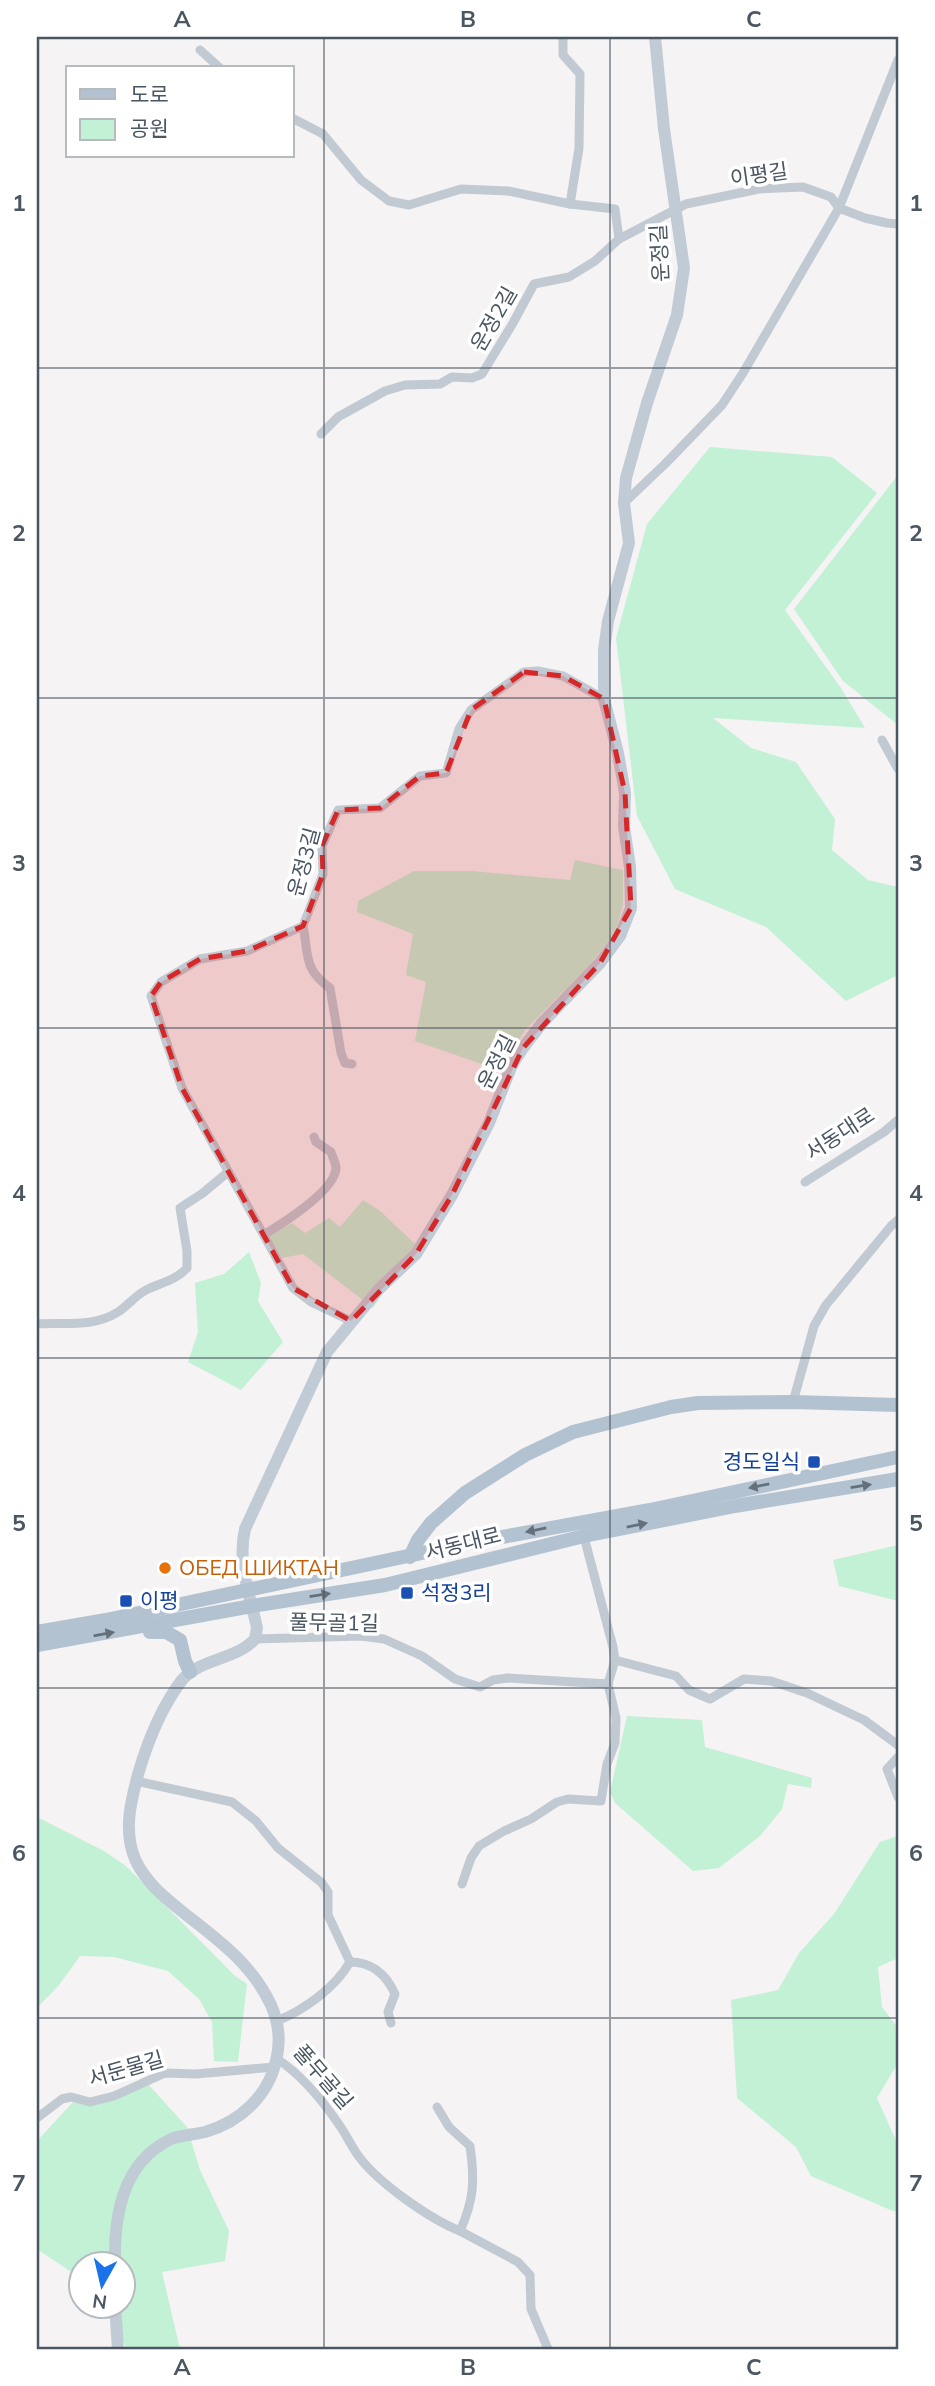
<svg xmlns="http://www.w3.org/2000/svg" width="935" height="2386" viewBox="0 0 935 2386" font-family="Mulish,'Noto Sans KR',sans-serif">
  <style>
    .green { fill: #c3f1d5 }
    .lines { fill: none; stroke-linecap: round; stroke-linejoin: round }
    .street { stroke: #c1cad2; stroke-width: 9 }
    .secondary { stroke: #c1cbd6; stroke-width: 12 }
    .primary { stroke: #b3c2d1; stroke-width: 14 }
    .oneway { fill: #64717d }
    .marked { fill: #d62828; fill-opacity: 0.2; stroke: #d62828; stroke-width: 5; stroke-dasharray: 14 9; stroke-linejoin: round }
    .grid { fill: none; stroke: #4a5661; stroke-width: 2; stroke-opacity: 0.55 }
    .transit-dot { fill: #1a4fb4; stroke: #fff; stroke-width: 2.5 }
    .food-dot { fill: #e8710a; stroke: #fff; stroke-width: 2.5 }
    .labels { text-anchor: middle; stroke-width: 7; stroke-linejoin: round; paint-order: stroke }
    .street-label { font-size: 21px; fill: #4a5661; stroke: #fff }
    .transit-label { font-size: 21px; fill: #164399; stroke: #fff; text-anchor: start }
    .food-label { font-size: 21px; fill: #c56008; stroke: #fff; text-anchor: start }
    .neatline { fill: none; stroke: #4a5661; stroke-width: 2.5 }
    .grid-label { font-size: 23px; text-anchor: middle; font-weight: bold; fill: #4a5661 }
  </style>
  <rect width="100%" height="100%" fill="#f5f3f3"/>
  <g class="green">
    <polygon points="710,447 832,457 877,493 785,610 841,688 865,728 713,718 751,748 796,762 835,819 832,850 868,880 898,887 898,975 846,1001 766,927 675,889 637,816 616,638 647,524"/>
    <polygon points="898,475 898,725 843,681 794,609"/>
    <polygon points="575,860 623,870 623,905 615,933 589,966 525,1030 502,1071 415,1041 426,982 406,975 413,934 357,912 358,901 414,871 472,871 570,880"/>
    <polygon points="363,1200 379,1210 415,1244 373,1308 303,1254 282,1258 269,1236 292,1223 305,1233 329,1218 340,1227"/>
    <polygon points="249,1252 261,1283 258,1301 283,1342 241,1390 188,1362 198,1332 195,1283 224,1274"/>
    <polygon points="898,1545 898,1601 839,1586 833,1560"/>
    <polygon points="627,1716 702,1720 705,1747 812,1778 811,1788 788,1784 782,1809 760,1836 719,1868 693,1871 615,1803 610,1792"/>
    <polygon points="37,1817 104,1851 126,1866 235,1976 247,1984 238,2062 214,2061 212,2022 199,1999 168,1971 114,1957 80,1956 59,1985 37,2008"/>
    <polygon points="898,1836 898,1958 878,1967 882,2007 898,2028 898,2063 877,2098 898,2145 898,2211 893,2211 811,2176 796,2147 737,2098 731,2000 778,1990 799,1953 834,1914 880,1842"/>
    <polygon points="148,2084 187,2127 200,2170 229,2231 225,2261 162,2272 180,2349 126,2349 112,2306 122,2306 122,2264 80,2264 80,2278 37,2249 37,2141 73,2102"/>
  </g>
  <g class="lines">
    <g class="street">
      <polyline points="563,37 563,55 580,74 579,148 570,204"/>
      <polyline points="200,50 220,68"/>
      <polyline points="292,118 323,134 361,180 389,201 409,205 461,189 508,191 570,204 615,209 619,239 686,204 759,189 803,187 831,197 839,208 865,218 887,223 898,224"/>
      <polyline points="321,434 338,417 385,391 405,385 440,384 452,377 472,378 482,374 513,323 534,284 569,277 595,261 619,239"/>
      <polyline points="624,503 666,463 722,405 743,373 839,208 898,60"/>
      <polyline points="882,740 898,769"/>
      <path d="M303,926C309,955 303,969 330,988L341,1053L345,1063L352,1064"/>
      <polyline points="805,1182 884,1132 898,1120"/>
      <path d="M265,1234C283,1223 335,1191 336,1168C336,1163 332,1156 331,1152L316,1142L314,1137"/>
      <polyline points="351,1321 311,1302 293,1288 182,1088 151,996 161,982 200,959 247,951 303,926 323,874 322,846 338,810 380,808 420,776 446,773 459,729 471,710 524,672 538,671 563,676 604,699"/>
      <path d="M37,1324C64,1322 93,1328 118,1312C129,1305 135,1295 148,1289C163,1282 176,1280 187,1268V1251L180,1208L203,1193L228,1172"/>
      <polyline points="793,1402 814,1326 826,1305 891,1226 898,1220"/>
      <polyline points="255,1639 361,1636 384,1639 422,1656 455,1679 480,1687 493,1680 508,1678 608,1684 615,1660 613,1647 583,1533"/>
      <polyline points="615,1660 676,1676 689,1690 710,1699 744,1679 771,1681 807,1693 864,1720 898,1745"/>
      <polyline points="898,1757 887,1769 898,1797"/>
      <path d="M136,1781L232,1802L256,1821L278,1848L322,1883L328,1892V1915L350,1962C372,1962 386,1974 395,1994L388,2012L391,2023"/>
      <polyline points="462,1884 471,1858 479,1846 504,1831 531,1819 557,1802 568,1799 601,1801 607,1764 615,1743 616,1718 608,1684"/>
      <path d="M277,2021C304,2010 335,1988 350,1962"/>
      <path d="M277,2059C302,2075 323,2101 340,2126C347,2136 352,2148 360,2158C380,2184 430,2219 460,2231C474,2200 475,2180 470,2146L449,2127L437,2107"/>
      <polyline points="37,2118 62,2099 71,2097 90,2102 114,2096 165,2073 196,2074 274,2067"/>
      <polyline points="460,2231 518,2262 530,2275 531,2309 548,2349"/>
    </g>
    <g class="secondary">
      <path d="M115,2264C114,2216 122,2164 169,2140C179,2135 193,2135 205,2132C240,2122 268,2096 276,2061C281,2041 279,2023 271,2005C253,1966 221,1942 189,1917C168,1900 146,1884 135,1859C123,1830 131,1800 139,1771C148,1741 163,1705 182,1680C201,1658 236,1660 255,1639L257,1628C250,1595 237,1563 245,1529L327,1352L379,1289L416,1254L452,1195L489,1123L512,1065L523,1048L542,1023L600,963L620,936L631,908L630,867L624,827L625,793L618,753L604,699V650L608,621L629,543L624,503L626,478L647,403L677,315L684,268L664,129L655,37"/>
      <polyline points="115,2306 118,2349"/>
    </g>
    <g class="primary">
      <polyline points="410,1557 418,1540 431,1523 465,1493 525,1455 573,1432 671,1407 698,1403 793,1402 898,1405"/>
      <polyline points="37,1632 106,1620 469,1543 650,1510 898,1457"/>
      <polyline points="150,1632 166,1632 180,1640 185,1661 190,1672"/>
      <polyline points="37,1645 252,1606 385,1585 584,1536 735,1506 898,1479"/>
    </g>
  </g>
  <defs><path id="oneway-solid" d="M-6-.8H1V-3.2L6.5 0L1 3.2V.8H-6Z" transform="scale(1.75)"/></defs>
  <g class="oneway">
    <use href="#oneway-solid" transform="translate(759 1486) rotate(168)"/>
    <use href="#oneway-solid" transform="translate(861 1486) rotate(-9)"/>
    <use href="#oneway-solid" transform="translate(637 1525) rotate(-11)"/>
    <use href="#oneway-solid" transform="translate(536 1530) rotate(169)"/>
    <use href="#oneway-solid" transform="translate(320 1595) rotate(-9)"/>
    <use href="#oneway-solid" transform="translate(104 1634) rotate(-10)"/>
  </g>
  <path class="marked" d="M524,672L563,676L604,699L625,793L631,908L600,963L523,1048L452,1195L416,1254L351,1321L293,1288L182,1088L151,996L161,982L200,959L247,951L303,926L323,874L322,846L338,810L380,808L420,776L446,773L471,710Z"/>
  <path class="grid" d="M324,37V2349M610,37V2349M37,368H898M37,698H898M37,1028H898M37,1358H898M37,1688H898M37,2018H898"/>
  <g class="transit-dot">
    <rect x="807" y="1455" width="14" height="14" rx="3.5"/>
    <rect x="400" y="1586" width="14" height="14" rx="3.5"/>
    <rect x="119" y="1594" width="14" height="14" rx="3.5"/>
  </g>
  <circle class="food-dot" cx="165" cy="1568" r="7"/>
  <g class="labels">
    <g class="street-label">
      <text transform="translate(759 175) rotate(-8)" y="7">이평길</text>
      <text transform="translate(660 253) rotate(-93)" y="7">운정길</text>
      <text transform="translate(494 319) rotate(-60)" y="7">운정2길</text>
      <text transform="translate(304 862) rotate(-75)" y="7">운정3길</text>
      <text transform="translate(497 1062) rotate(-63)" y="7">운정길</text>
      <text transform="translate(840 1134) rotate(-33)" y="7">서동대로</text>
      <text transform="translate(463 1544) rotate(-14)" y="7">서동대로</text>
      <text transform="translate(334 1623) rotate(1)" y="7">풀무골1길</text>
      <text transform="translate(126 2069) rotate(-16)" y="7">서둔물길</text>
      <text transform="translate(323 2077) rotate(49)" y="7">풀무골길</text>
    </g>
    <g class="transit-label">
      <text x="800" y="1469" text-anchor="end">경도일식</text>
      <text x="421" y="1600">석정3리</text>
      <text x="140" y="1608">이평</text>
    </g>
    <g class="food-label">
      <text x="179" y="1575">ОБЕД ШИКТАН</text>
    </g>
  </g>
  <rect width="935" height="2386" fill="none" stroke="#ffffff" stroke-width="77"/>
  <rect x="66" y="66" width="228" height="91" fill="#ffffff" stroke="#b7bbc0" stroke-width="2"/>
  <rect x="80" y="89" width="35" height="10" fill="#b3c2d1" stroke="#b7bbc0" stroke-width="2"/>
  <text x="130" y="102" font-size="21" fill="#4a5661">도로</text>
  <rect x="80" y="119" width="35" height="21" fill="#c3f1d5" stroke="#b7bbc0" stroke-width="2"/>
  <text x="130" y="136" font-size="21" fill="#4a5661">공원</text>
  <g transform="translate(102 2285) rotate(188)"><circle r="33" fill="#ffffff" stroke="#b7bbc0" stroke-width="2"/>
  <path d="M0-5L12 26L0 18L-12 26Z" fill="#1a73e8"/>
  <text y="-10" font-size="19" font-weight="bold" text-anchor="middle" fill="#4a5661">N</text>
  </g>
  <rect x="38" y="38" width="859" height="2310" class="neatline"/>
  <g class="grid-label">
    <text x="182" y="27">A</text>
    <text x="468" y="27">B</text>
    <text x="754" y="27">C</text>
    <text x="19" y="211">1</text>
    <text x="916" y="211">1</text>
    <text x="19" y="541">2</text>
    <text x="916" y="541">2</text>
    <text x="19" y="871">3</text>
    <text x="916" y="871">3</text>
    <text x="19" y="1201">4</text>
    <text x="916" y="1201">4</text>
    <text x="19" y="1531">5</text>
    <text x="916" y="1531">5</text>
    <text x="19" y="1861">6</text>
    <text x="916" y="1861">6</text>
    <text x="19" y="2191">7</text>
    <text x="916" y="2191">7</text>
    <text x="182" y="2375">A</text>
    <text x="468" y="2375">B</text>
    <text x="754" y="2375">C</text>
  </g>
</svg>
